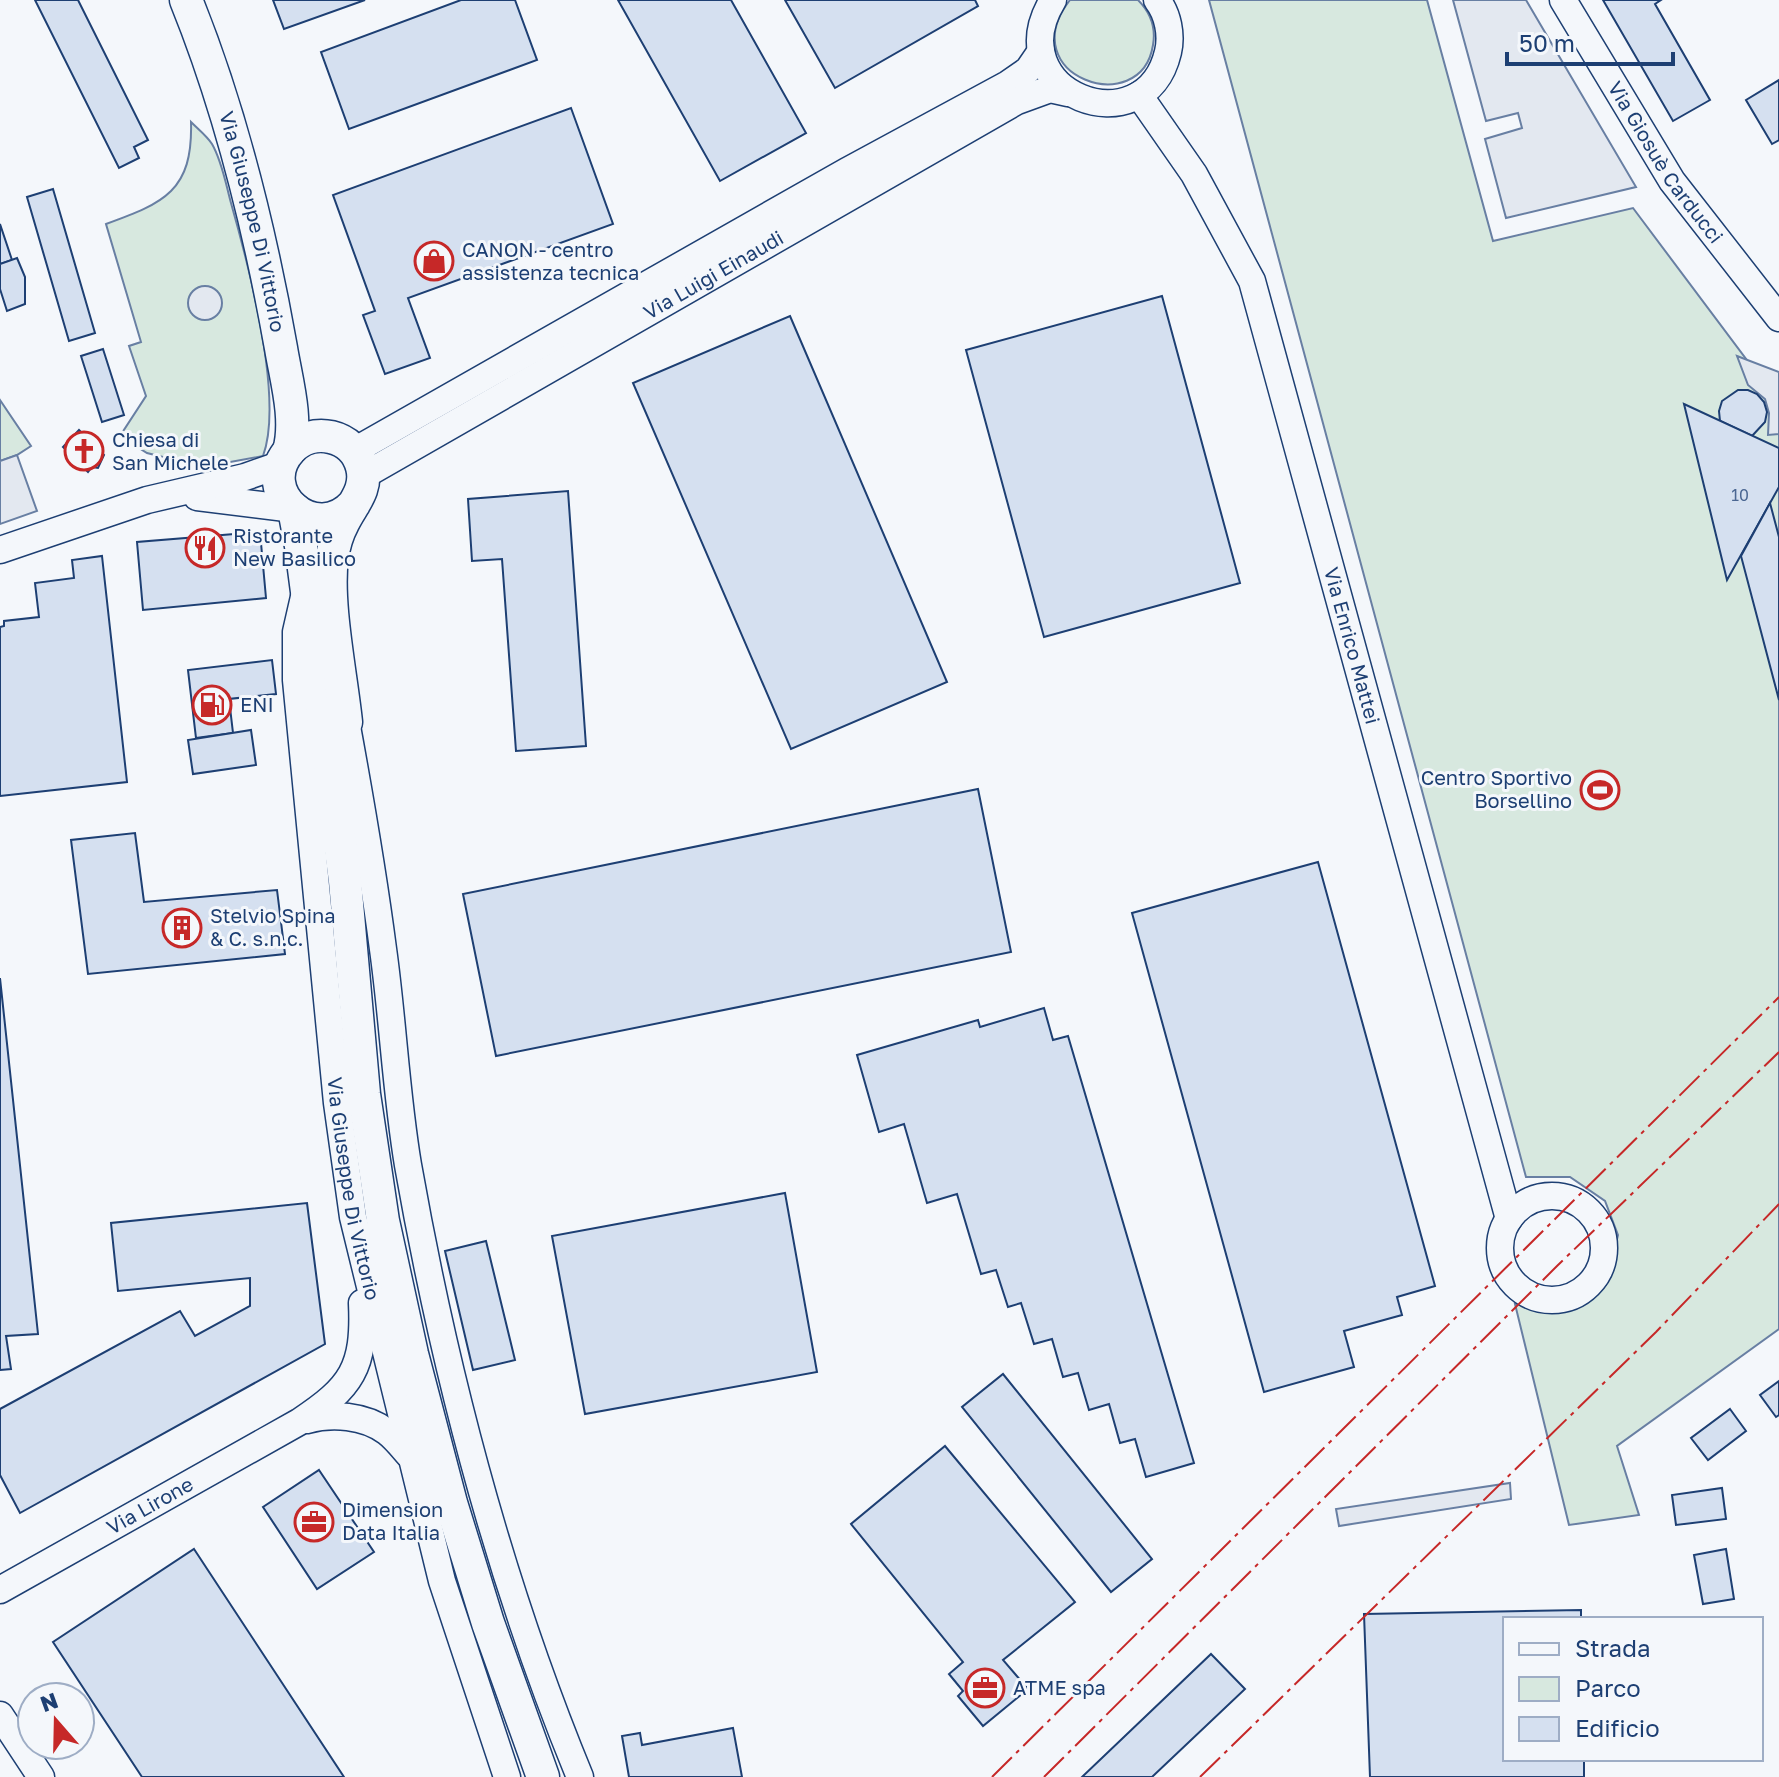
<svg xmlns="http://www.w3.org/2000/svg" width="1779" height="1777" viewBox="0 0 1779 1777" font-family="'Golos Text',sans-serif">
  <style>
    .green { fill: #d7e8df; stroke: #687fa3; stroke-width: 2 }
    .parking { fill: #e3e8f0; stroke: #687fa3; stroke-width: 2 }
    .building { fill: #d5e0f0; stroke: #1d3f73; stroke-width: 2 }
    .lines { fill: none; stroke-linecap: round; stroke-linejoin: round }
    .minor-casing { stroke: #1d3f73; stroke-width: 29 }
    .major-casing { stroke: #1d3f73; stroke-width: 35 }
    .minor { stroke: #f4f7fb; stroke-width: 26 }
    .major { stroke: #f4f7fb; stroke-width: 32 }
    .power { stroke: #c62828; stroke-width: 2; stroke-dasharray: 28 6 4 6; stroke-linecap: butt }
    .labels { text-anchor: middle; stroke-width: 6; stroke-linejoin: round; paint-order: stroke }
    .number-label { font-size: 16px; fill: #4b6792 }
    .street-label { font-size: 20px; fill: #1d3f73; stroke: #f4f7fb }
    .poi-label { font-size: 20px; fill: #1d3f73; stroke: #f4f7fb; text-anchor: start }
  </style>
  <rect width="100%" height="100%" fill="#f4f7fb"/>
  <g class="green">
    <path d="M1070,0H1138C1150,12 1156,28 1153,45C1141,121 1011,76 1070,0Z"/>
    <polygon points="1209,0 1427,0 1493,241 1633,208 1779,403 1779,1329 1617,1446 1639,1515 1569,1525 1515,1304 1564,1312 1606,1285 1618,1235 1605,1201 1570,1177 1526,1177"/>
    <path d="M191,122C198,129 207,136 212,144C222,161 226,185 231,203C248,263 284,399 263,456L203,467L147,453L120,436L146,396L129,346L141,342L106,224C164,203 193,191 191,122Z"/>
    <polygon points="0,400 31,446 17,455 0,461"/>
  </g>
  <g class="parking">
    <polygon points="1453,0 1526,0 1636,187 1506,218 1485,139 1522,128 1518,113 1486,121"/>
    <circle cx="205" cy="303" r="17"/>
    <polygon points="1737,356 1779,372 1779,434 1768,435 1769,413 1765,399 1748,385"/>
    <polygon points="17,455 37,511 0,524 0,461"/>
    <polygon points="1510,1483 1511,1499 1339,1526 1336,1509"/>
  </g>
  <g class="building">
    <polygon points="35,0 78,0 148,140 134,147 139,158 119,168"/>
    <polygon points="273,0 365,0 284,29"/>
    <polygon points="461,0 515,0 537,60 349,129 321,52"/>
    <polygon points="618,0 731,0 806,133 720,181"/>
    <polygon points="785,0 975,0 978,6 835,88"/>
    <polygon points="1603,0 1661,0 1655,4 1710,100 1673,121"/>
    <polygon points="1779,80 1779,140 1772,144 1746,100"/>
    <polygon points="571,108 613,224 408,298 430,358 385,374 363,315 375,311 333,195"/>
    <polygon points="53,189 95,333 69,341 27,197"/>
    <polygon points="0,224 12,260 0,264"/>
    <polygon points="17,258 25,277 25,304 7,311 0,289 0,264"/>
    <polygon points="1162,296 1240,583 1044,637 966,350"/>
    <polygon points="790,316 947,682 791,749 633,383"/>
    <polygon points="103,349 124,415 102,422 81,356"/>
    <polygon points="1738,390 1748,390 1757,394 1764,402 1767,412 1765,422 1752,436 1720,421 1719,411 1722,401"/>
    <polygon points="1684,404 1779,448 1779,487 1727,580"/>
    <polygon points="79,430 104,455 98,468 92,467 88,472 63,447"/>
    <polygon points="568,491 586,746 516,751 502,559 472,561 468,499"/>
    <polygon points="1770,503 1779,537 1779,700 1741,556"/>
    <polygon points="260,532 266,598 143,610 137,542"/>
    <polygon points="102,556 127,782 0,796 0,627 4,626 4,621 39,617 35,583 74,578 72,560"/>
    <polygon points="272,660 276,694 229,699 233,733 196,738 188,670"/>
    <polygon points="251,730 256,765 193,774 188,740"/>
    <polygon points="978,789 1011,952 496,1056 463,894"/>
    <polygon points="135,833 144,902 277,890 285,954 88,974 71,840"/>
    <polygon points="1318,862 1435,1286 1397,1297 1402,1315 1344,1331 1354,1367 1264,1392 1132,913"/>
    <polygon points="0,978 38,1334 6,1336 11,1369 0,1370"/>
    <polygon points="1044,1008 1053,1040 1068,1036 1194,1463 1146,1477 1135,1439 1120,1443 1109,1404 1089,1410 1078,1373 1063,1377 1052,1339 1034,1344 1021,1303 1008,1307 996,1270 981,1274 957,1194 927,1203 904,1124 879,1132 857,1055 978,1020 980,1027"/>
    <polygon points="785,1193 817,1372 585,1414 552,1236"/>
    <polygon points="307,1203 325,1344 20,1513 0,1475 0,1409 180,1311 195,1336 250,1306 250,1278 118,1291 111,1223"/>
    <polygon points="486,1241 515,1360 473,1370 445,1251"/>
    <polygon points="1003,1374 1152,1559 1111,1592 962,1407"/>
    <polygon points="1779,1381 1779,1415 1776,1417 1760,1395"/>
    <polygon points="1730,1409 1746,1431 1708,1460 1691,1438"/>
    <polygon points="945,1446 1075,1602 1003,1660 1028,1689 983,1726 958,1696 963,1691 949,1674 963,1662 851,1524"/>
    <polygon points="319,1470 374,1552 317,1589 263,1507"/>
    <polygon points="1722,1488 1726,1519 1676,1525 1672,1495"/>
    <polygon points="194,1549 344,1777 142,1777 53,1642"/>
    <polygon points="1726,1549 1734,1599 1703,1604 1694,1555"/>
    <polygon points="1581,1610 1581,1619 1505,1619 1505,1759 1584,1759 1584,1777 1370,1777 1364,1614"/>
    <polygon points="1211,1654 1245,1689 1152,1777 1082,1777"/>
    <polygon points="733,1728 742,1777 629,1777 622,1736 640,1733 642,1745"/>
  </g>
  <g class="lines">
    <g class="minor-casing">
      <g id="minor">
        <path d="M1053,0C996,93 1145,150 1168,52C1172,35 1168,14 1157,0"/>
        <path id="s1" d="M1563,0L1672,181L1779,318"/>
        <path id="s2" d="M1139,95L1194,174L1252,281L1509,1219"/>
        <polyline points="354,451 847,171 1008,84 1028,70 1041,51"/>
        <path id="s3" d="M363,476L1017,101L1050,89L1068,93"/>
        <polyline points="197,497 294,509"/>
        <polyline points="0,550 147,500 245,477 282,464"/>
        <path id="s4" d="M304,597L296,632V680L337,1103L353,1217L442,1581L507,1777"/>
        <path d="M346,721C360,797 373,872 383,949C393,1020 396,1094 408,1165C445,1374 499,1581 580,1777"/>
        <circle cx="1552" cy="1248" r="52"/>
        <path d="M307,1420C331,1413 365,1415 387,1432C395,1438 402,1447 409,1455"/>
        <path id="s5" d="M0,1590L299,1422C352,1387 365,1368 362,1303"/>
        <polyline points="0,1715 41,1777"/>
      </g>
    </g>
    <g class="major-casing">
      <g id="major">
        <path id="s6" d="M186,0C231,111 260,230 281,348C286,379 298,419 289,451"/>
        <polyline points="294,509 301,546 345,881 364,1094 383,1221 412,1354 451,1503 488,1623 543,1777"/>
        <path d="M346,722C341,674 326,603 332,558C334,545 337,534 343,523C352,504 368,490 362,467C354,435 312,425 290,450C253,491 315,547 354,504"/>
      </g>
    </g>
    <use href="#minor" class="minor"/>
    <use href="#major" class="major"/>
    <g class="power">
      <polyline points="992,1777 1779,997"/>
      <polyline points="1044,1777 1557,1266 1779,1052"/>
      <polyline points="1200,1777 1656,1332 1779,1204"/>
    </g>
  </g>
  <defs>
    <g id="shop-ring" transform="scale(2)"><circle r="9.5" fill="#f4f7fb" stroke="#c62828" stroke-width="1.5"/><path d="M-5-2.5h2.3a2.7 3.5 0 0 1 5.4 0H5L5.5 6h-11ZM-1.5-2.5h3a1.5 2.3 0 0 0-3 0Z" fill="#c62828"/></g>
    <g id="church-ring" transform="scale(2)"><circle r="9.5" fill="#f4f7fb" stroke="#c62828" stroke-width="1.5"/><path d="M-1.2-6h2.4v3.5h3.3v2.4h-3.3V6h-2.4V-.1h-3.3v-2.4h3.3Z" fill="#c62828"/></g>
    <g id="restaurant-ring" transform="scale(2)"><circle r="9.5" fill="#f4f7fb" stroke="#c62828" stroke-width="1.5"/><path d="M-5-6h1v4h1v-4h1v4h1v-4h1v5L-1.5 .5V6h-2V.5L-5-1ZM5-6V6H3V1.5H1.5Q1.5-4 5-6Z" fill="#c62828"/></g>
    <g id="fuel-ring" transform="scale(2)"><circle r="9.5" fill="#f4f7fb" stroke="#c62828" stroke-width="1.5"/><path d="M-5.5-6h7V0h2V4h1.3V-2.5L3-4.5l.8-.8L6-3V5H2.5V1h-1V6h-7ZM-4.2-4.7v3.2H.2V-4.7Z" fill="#c62828"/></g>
    <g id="stadium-ring" transform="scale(2)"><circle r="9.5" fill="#f4f7fb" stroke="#c62828" stroke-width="1.5"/><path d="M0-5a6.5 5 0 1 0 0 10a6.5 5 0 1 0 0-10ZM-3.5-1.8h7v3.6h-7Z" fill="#c62828"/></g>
    <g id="building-ring" transform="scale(2)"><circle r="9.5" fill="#f4f7fb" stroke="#c62828" stroke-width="1.5"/><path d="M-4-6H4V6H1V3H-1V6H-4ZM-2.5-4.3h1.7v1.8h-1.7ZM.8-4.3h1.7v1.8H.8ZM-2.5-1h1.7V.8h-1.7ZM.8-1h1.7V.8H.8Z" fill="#c62828"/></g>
    <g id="office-ring" transform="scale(2)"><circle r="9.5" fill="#f4f7fb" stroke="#c62828" stroke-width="1.5"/><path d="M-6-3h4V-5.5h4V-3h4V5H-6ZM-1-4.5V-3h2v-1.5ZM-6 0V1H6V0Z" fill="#c62828"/></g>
  </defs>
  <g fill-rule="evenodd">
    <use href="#shop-ring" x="434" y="261"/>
    <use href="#church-ring" x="84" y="451"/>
    <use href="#restaurant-ring" x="205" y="548"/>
    <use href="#fuel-ring" x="212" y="705"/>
    <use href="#stadium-ring" x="1600" y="790"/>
    <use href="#building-ring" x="182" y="928"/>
    <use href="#office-ring" x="314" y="1522"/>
    <use href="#office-ring" x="985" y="1688"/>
  </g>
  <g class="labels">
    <g class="number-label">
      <text x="1740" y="501">10</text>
    </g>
    <g class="street-label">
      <text dy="7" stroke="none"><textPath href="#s1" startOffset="192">Via Giosuè Carducci</textPath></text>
      <text dy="7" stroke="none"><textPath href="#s6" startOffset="232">Via Giuseppe Di Vittorio</textPath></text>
      <text dy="7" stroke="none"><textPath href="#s3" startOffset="404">Via Luigi Einaudi</textPath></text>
      <text dy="7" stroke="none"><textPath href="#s2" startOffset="596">Via Enrico Mattei</textPath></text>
      <text dy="7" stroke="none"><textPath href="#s4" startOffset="596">Via Giuseppe Di Vittorio</textPath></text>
      <text dy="7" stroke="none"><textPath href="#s5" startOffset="172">Via Lirone</textPath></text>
    </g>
    <g class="poi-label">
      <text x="462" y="257">CANON - centro<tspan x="462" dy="23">assistenza tecnica</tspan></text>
      <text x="112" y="447">Chiesa di<tspan x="112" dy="23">San Michele</tspan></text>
      <text x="233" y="543">Ristorante<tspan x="233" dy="23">New Basilico</tspan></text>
      <text x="240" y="712">ENI</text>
      <text x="1572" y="785" text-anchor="end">Centro Sportivo<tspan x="1572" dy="23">Borsellino</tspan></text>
      <text x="210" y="923">Stelvio Spina<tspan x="210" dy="23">&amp; C. s.n.c.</tspan></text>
      <text x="342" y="1517">Dimension<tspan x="342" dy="23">Data Italia</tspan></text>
      <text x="1013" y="1695">ATME spa</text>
    </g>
  </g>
  <rect x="1503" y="1617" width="260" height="144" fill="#f4f7fb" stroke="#9eadc5" stroke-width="2"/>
  <rect x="1519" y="1643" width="40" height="12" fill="#f4f7fb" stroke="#9eadc5" stroke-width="2"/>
  <text x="1575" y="1657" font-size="24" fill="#1d3f73">Strada</text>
  <rect x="1519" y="1677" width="40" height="24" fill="#d7e8df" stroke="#9eadc5" stroke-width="2"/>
  <text x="1575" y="1697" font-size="24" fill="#1d3f73">Parco</text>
  <rect x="1519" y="1717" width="40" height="24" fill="#d5e0f0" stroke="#9eadc5" stroke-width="2"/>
  <text x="1575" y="1737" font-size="24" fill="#1d3f73">Edificio</text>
  <g transform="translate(56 1721) rotate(340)"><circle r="38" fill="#f4f7fb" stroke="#9eadc5" stroke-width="2"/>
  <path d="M0-6L14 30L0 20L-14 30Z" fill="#c62828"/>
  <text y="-12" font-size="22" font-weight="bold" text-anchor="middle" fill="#1d3f73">N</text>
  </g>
  <path d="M1507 52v12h166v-12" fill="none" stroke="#1d3f73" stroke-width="4"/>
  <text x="1519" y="52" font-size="24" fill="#1d3f73" stroke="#f4f7fb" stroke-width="6" paint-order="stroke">50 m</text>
</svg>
